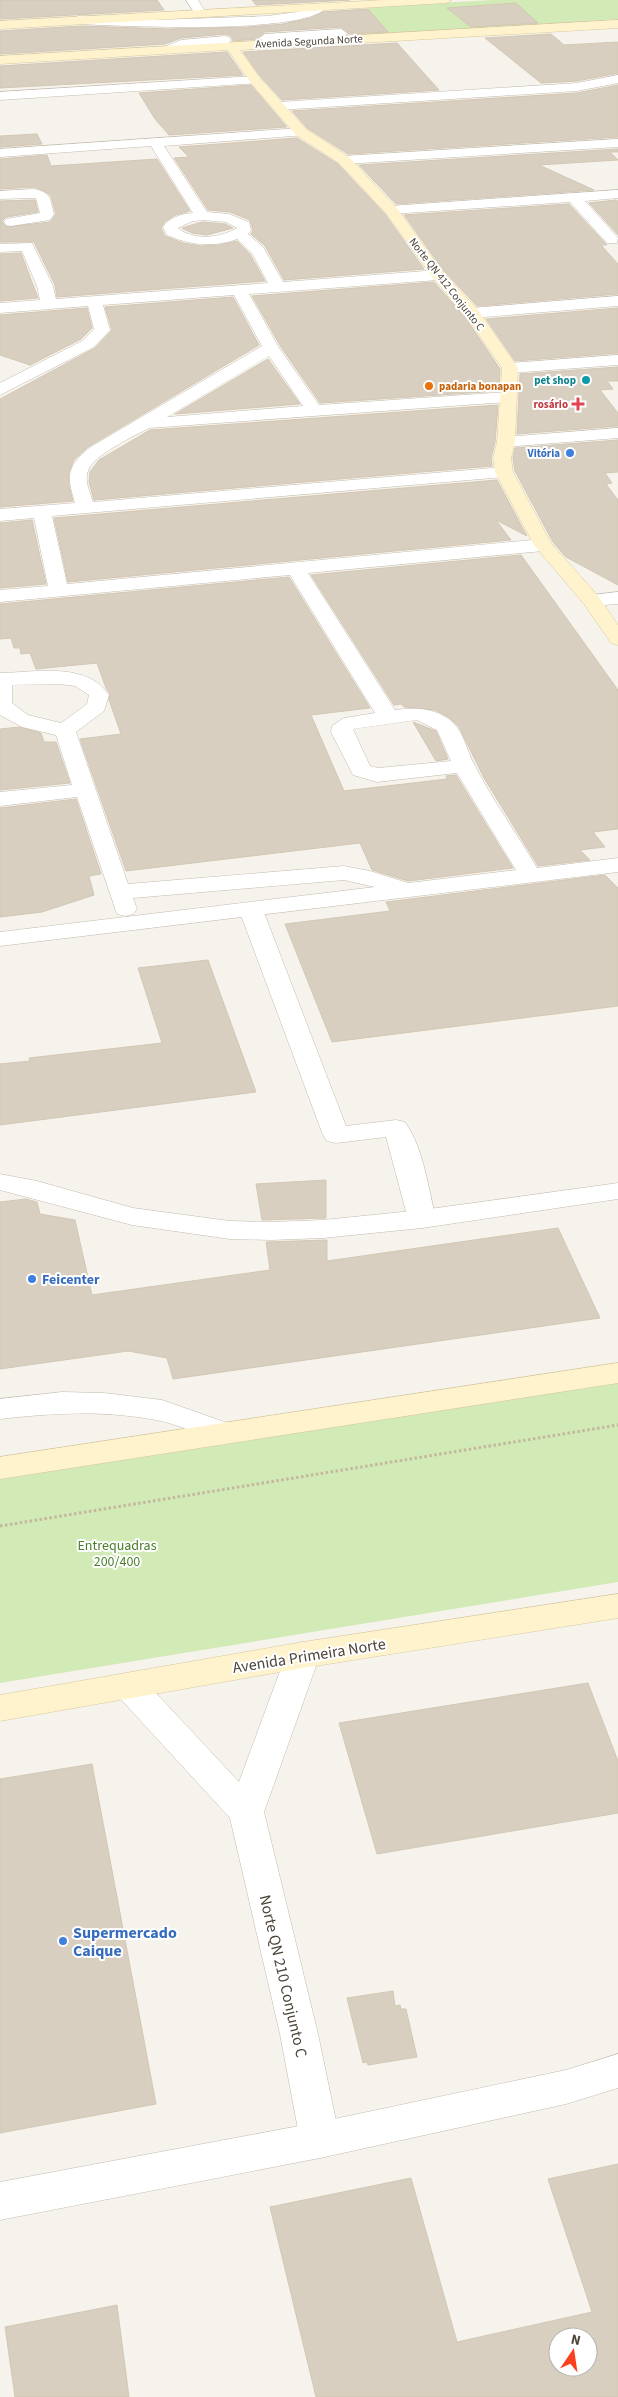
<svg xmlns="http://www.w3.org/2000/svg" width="618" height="2397" viewBox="0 0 618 2397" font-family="'Source Sans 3',sans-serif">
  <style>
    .green { fill: #d2eab5 }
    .building { fill: #d8cfc1; stroke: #d3c7b4; fill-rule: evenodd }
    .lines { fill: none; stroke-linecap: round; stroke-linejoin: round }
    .lane-casing { stroke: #c2bbae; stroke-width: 1 }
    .street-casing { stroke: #c2bbae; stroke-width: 1 }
    .secondary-casing { stroke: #d6c79b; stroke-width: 1 }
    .path { stroke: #c4b79f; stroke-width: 3; stroke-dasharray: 2.5 2.5; stroke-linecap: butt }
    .lane { fill: #fff; fill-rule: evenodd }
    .street { fill: #fff; fill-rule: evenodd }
    .secondary { fill: #fff3cd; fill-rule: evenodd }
    .culture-dot { fill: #0f9aa8; stroke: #fff; stroke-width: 2 }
    .food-dot { fill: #e8710a; stroke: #fff; stroke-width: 2 }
    .health-dot { fill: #e0444e; stroke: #fff; stroke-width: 2 }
    .shop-dot { fill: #3f7fe0; stroke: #fff; stroke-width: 2 }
    .labels { text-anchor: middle; stroke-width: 4; stroke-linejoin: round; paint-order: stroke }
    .far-street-label { font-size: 11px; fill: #4b4439; stroke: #fff }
    .far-culture-label { font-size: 11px; font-weight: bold; fill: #0d838f; stroke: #fff; text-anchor: end }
    .far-food-label { font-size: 11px; font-weight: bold; fill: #c56008; stroke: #fff; text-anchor: start }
    .far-health-label { font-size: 11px; font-weight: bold; fill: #be3a42; stroke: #fff; text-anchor: end }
    .far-shop-label { font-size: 11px; font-weight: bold; fill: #366cbe; stroke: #fff; text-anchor: end }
    .shop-label { font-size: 14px; font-weight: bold; fill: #366cbe; stroke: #fff; text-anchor: start }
    .park-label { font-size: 14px; fill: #4a7f2a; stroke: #fff }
    .near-street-label { font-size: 16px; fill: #4b4439; stroke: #fff }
    .near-shop-label { font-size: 16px; font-weight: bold; fill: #366cbe; stroke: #fff; text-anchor: start }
  </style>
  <rect width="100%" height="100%" fill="#f6f3ec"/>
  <g class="green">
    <polygon points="493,0 618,0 618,19 368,35 319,16 383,6"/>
    <polygon points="618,1368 618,1582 0,1683 0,1460"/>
  </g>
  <g class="building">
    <polygon points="0,0 157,0 164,10 0,19"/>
    <polygon points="252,0 350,0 256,5"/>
    <polygon points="516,3 538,23 471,27 447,8"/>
    <polygon points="368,9 388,32 349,34 341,27 265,32 258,39 233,41 231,36 225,34 181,38 165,44 0,54 0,31 82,26 168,29 248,27 283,24 310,18 322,12"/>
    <polygon points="551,34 564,45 618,42 618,73 577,81 541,83 485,38"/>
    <polygon points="397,43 439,90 282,100 260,76 243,52"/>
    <polygon points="227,52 243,75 0,88 0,66"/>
    <polygon points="251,85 287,127 169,135 155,119 139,93"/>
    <polygon points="618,85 618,137 348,154 307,128 292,111 577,93"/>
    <polygon points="37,134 42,144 0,147 0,136"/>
    <polygon points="297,138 338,164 385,214 424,269 284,280 265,246 251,234 253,230 250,220 230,212 208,210 174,158 189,157 179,147"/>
    <polygon points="618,149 618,152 610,152 618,160 539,165 594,190 396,204 359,165"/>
    <polygon points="47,155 51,166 157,159 190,211 175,215 165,222 161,228 165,236 183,243 201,246 220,245 237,241 250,254 265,281 57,297 55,285 34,242 0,242 0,201 35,200 38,212 6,217 2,221 6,227 50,222 56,214 51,196 44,191 34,187 0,189 0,159"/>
    <polygon points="616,200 618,201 618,235 589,203"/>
    <polygon points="569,204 607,245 601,245 618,264 618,294 477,306 444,271 404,215"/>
    <polygon points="202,222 225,224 233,228 207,235 192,233 182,228"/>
    <polygon points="21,253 38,298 0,301 0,254"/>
    <polygon points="434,282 465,317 500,369 499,391 320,403 281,347 252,296"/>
    <polygon points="233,297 259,345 88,447 74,460 69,472 69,486 73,501 0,507 0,399 95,348 112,330 105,307"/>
    <polygon points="87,308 92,328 81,339 30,365 0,355 0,315"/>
    <polygon points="618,308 618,353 515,361 486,319"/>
    <polygon points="268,359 300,404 175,414"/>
    <polygon points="618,367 618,381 607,381 613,389 600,390 618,413 618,426 517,434 520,374"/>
    <polygon points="498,405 495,442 491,458 492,466 94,500 89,482 90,472 99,460 150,430"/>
    <polygon points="618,440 618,472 605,473 612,483 606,484 618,500 618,585 566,557 553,542 515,471 513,458 515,448"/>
    <polygon points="497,480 527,536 496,520 511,540 68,582 54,518"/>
    <polygon points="32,520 46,584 0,588 0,523"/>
    <polygon points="521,555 618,690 618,829 593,832 605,847 580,850 590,860 538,866 484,778 459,727 448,717 435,710 404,707 402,704 394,705 311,575"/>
    <polygon points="289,577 370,708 311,715 344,791 447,779 446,776 456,775 513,868 408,881 372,870 360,843 126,871 80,739 121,734 109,700 110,694 106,688 97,663 36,669 30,653 21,654 20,648 14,648 11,638 0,639 0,604"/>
    <polygon points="413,722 436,731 448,759 436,761"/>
    <polygon points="19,727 41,733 44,742 56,742 70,783 0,790 0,729"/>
    <polygon points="76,799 101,874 89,876 94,895 42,912 0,917 0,808"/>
    <polygon points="605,875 618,888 618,1006 332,1042 285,924 390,911 386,902"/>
    <polygon points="208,960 256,1092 0,1125 0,1064 30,1061 29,1058 162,1043 138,968"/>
    <polygon points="326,1180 326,1218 262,1220 256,1184"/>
    <polygon points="26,1199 37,1202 40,1214 75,1220 92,1295 270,1270 266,1242 327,1240 327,1261 558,1228 600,1318 173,1379 167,1358 128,1351 0,1369 0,1202"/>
    <polygon points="588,1683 618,1761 618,1813 377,1854 339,1723"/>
    <polygon points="92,1764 156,2104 0,2133 0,1779"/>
    <polygon points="393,1991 395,2006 400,2005 401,2009 406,2009 417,2057 368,2065 367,2062 363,2063 347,1998"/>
    <path d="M618,2164V2397H316L270,2207L411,2178L457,2342L592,2312L548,2179ZM558,2337H588V2367H558Z"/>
    <polygon points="117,2305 129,2397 15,2397 5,2327"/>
  </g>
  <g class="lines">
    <g class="lane-casing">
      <g id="lane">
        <path d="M320,5L326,8C302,35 118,26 78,24L72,20L78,16L156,20L268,16L297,12Z"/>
        <polygon points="341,29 347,33 345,36 265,42 259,38 265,34"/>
        <polygon points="225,36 229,37 231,40 229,43 183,48 163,54 157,50 181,40"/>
        <path d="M251,903L259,905L263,910L346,1126L396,1120L405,1122C424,1149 428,1188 436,1219L432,1225L422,1228L412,1225L408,1219L386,1137L336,1143L327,1141L323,1135L239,910L243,905Z"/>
        <path d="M62,1392L104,1393L162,1400L236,1426L240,1433L236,1440L225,1443C202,1437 180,1424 156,1420C103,1410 54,1413 0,1419V1399Z"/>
        <polygon points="303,1642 315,1646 320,1655 264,1812 318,2034 340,2140 334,2153 320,2158 306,2153 300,2140 280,2034 230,1818 117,1695 112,1686 117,1677 129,1673 141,1677 239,1782 286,1655 291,1646"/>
      </g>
    </g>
    <g class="street-casing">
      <g id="street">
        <polygon points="186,0 198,0 206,13 204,15 196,15"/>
        <polygon points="618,75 618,83 577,91 279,110 273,106 279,102 577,83"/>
        <polygon points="255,76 259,77 261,80 259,83 0,100 0,92"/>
        <path d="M301,128L306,129L308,132L306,135L164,146L207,212L229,214L249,222L251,230L248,234L263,247L283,282L438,270L446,275L438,280L249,294L279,348L319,405L507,392L513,393L515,397L513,401L507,402L149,428C134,436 93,455 88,471C84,481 90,492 93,502L504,467L510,468L513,472L510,476L504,477L52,516L67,584L543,539L550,541L552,545L550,549L543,551L308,573L395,710C413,708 431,707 447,718C464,729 466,750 475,766C493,801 517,834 537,868L618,858V872L0,946V932L375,887L344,880L133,898L137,909L133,914L125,916L117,914L77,797L0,806V792L72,785L56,735L22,727L0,715V673H2C37,672 87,662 109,695L104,711L76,732L128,884L344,866L370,871L408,883L516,870L457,773L377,782L353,775L331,732L332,726L344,718L375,713L290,575L0,602V590L48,586L34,518L0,521V509L75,503C67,476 66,468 89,448L262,346L234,295L103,305L110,330L94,347L0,395V383L82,341L94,329L88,306L0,313V303L40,300L37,286L22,251L0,252V244L32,243L53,286L56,299L268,283L252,253L237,239C214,248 189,245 167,235L163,227C170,217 181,214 193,213L151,146L0,157V149ZM202,220L226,222L237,228C221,238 193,241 178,228L190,222ZM269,356L303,406L167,417ZM60,684L75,686L89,695L87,704L61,723L28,715L12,703V685ZM417,720L437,730L451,761L378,768L370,766L353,729Z"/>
        <polygon points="618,139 618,147 344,164 337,160 344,156"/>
        <path d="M34,189C51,193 50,198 54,214L50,220L11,226L6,225L4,222L6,219L40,213L36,198L0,199V191Z"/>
        <polygon points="618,190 618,198 585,201 618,238 617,243 607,243 570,202 391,214 384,210 391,206"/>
        <polygon points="618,296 618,306 472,318 464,313 472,308"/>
        <polygon points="618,355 618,365 510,373 504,371 502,368 504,365 510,363"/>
        <polygon points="618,428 618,438 506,447 500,446 497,442 500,438 506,437"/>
        <polygon points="618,592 618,604 591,606 584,604 581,600 584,596"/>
        <polygon points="0,1174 37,1181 133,1208 230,1221 271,1222 323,1220 422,1210 618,1183 618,1199 422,1228 323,1238 271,1240 230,1239 132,1225 0,1190"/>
        <polygon points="618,2054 618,2088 566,2104 320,2158 0,2220 0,2182 320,2122 566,2070"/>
      </g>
    </g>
    <g class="secondary-casing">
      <g id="secondary">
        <polygon points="384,0 452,0 446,3 0,29 0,21"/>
        <polygon points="618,20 618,28 240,50 259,77 306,129 349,157 396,207 443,272 478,310 518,368 515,442 511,458 513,472 551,543 598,596 618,625 618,645 611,643 584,604 534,545 495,472 493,458 497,442 502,368 466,316 433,278 386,213 339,163 296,135 251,83 228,50 0,64 0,56"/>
        <polygon points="618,1363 618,1383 0,1479 0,1457"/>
        <polygon points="618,1594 618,1618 303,1668 0,1721 0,1695 303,1642"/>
      </g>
    </g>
    <polyline class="path" points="0,1526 618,1425"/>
    <use href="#lane" class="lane"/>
    <use href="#street" class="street"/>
    <use href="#secondary" class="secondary"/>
  </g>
  <circle class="culture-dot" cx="586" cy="380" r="5"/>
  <circle class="food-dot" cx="429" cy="386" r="5"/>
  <path class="health-dot" d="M575.5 396.5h5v5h5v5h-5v5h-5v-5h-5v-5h5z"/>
  <g class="shop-dot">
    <circle cx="570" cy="453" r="5"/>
    <circle cx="32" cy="1279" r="5"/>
    <circle cx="63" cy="1941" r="5"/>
  </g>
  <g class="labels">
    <g class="far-street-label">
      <text transform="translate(309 41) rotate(-3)" y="4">Avenida Segunda Norte</text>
      <text transform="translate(447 284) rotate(52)" y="4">Norte QN 412 Conjunto C</text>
    </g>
    <g class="far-culture-label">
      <text x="576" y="384">pet shop</text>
    </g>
    <g class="far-food-label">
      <text x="439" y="390">padaria bonapan</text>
    </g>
    <g class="far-health-label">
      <text x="568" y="408">rosário</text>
    </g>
    <g class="far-shop-label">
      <text x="560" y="457">Vitória</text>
    </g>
    <g class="shop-label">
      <text x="42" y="1284">Feicenter</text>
    </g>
    <g class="park-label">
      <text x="117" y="1550">Entrequadras<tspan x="117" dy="16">200/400</tspan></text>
    </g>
    <g class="near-street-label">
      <text transform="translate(309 1655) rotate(-9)" y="6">Avenida Primeira Norte</text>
      <text transform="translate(284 1976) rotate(77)" y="6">Norte QN 210 Conjunto C</text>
    </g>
    <g class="near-shop-label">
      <text x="73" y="1938">Supermercado<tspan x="73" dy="18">Caique</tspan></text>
    </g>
  </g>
  <g transform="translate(573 2352) rotate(13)"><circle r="24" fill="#ffffff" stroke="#b7b4b0"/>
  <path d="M0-4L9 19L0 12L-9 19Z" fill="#fc3f1d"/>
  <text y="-8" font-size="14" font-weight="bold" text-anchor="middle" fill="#4b4439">N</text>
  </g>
</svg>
